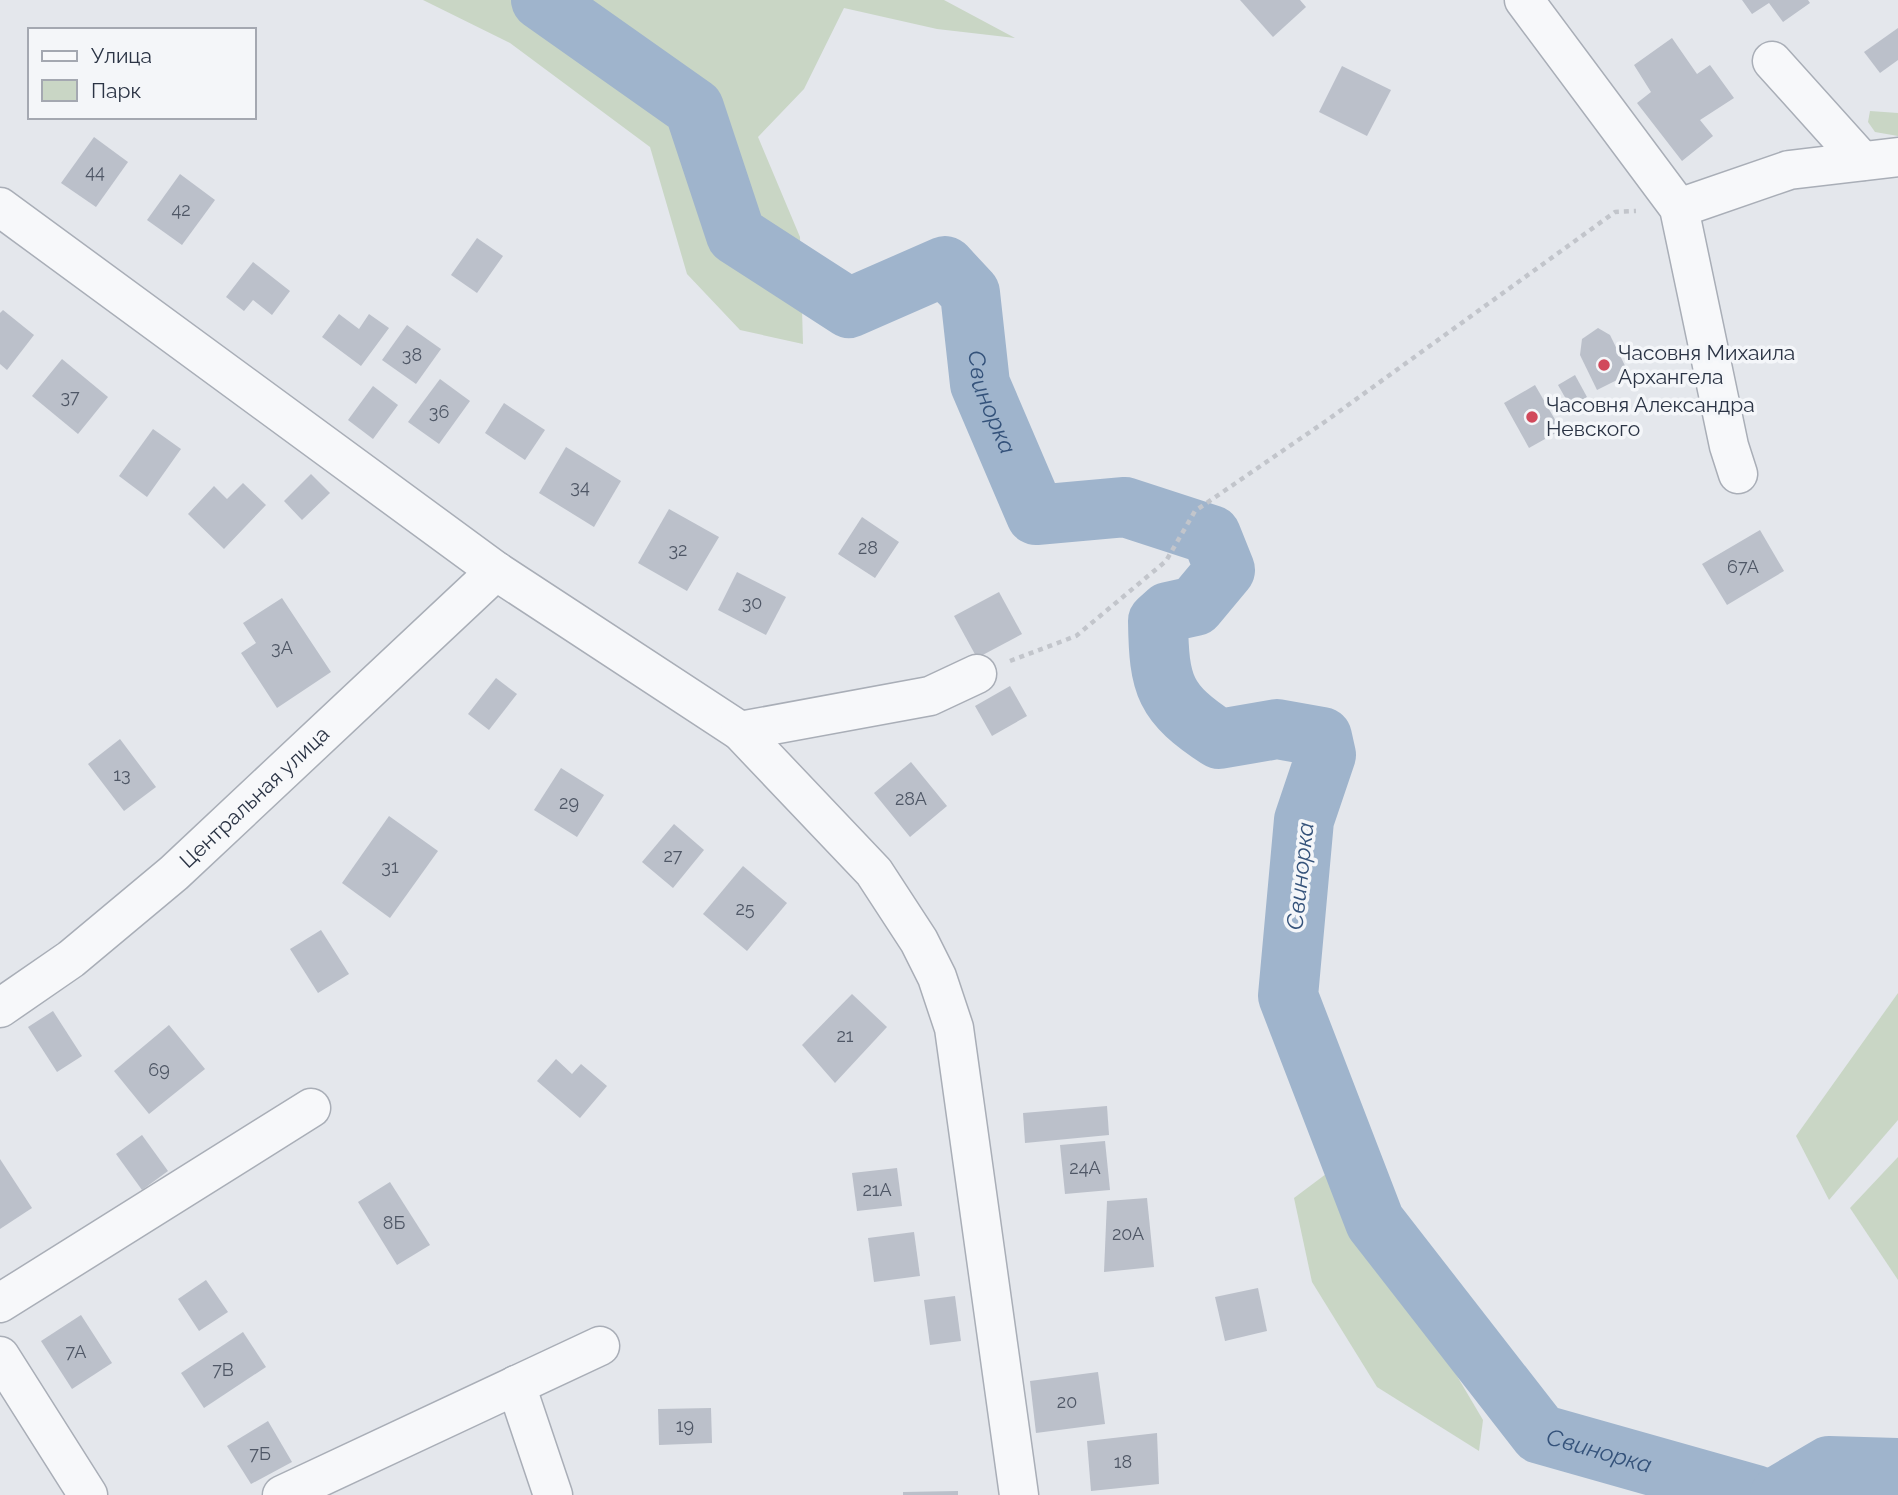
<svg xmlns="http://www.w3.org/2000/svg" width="1898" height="1495" viewBox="0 0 1898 1495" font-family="Raleway,sans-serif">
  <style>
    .green { fill: #c9d6c5 }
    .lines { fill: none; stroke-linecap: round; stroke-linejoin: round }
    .river { stroke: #9fb4cc; stroke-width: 60 }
    .building { fill: #bbc0ca }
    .minor-casing { stroke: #a9aeb7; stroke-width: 41 }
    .path { stroke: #c2c5cb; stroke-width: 4.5; stroke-dasharray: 5 5; stroke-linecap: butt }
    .minor { stroke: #f7f8fa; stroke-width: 38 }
    .poi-dot { fill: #d1495b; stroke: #f4f6f9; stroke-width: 2.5 }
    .labels { text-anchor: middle; stroke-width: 7; stroke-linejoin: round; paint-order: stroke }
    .number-label { font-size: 18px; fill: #4f5766 }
    .poi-label { font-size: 21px; fill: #2b3445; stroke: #f4f6f9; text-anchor: start }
    .street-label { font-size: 21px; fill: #2b3445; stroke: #f4f6f9 }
    .water-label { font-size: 23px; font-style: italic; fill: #34527a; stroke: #f4f6f9 }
  </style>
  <rect width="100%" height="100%" fill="#e4e7ec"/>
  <g class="green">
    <polygon points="423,0 944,0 1015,38 937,29 844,8 804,89 758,137 800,237 803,344 740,330 687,274 650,147 510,43"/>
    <polygon points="1870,111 1898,113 1898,136 1875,132 1868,122"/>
    <polygon points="1898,993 1898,1120 1829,1200 1796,1136"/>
    <polygon points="1898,1157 1898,1280 1850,1208"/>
    <polygon points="1334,1168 1483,1420 1479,1451 1377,1387 1312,1282 1294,1198"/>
  </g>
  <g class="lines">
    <g class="river">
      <path id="s1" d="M541,0L694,108L736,235L849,308L945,266L970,293L980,384L1036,515L1125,507L1211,535L1225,570L1195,606L1168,612L1158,621C1159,686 1164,703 1219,739L1277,729L1322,737L1326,755L1304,820L1288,996L1375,1222L1540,1434L1756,1495"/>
      <polyline points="1780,1495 1829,1466 1898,1468"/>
    </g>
  </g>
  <g class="building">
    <polygon points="1240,0 1300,0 1306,7 1273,37"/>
    <polygon points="1742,0 1808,0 1810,3 1783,22 1769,3 1752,14"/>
    <polygon points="1898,28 1898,60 1880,73 1864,52"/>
    <polygon points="1672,38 1697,74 1710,65 1734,98 1700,120 1713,136 1682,161 1637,103 1651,92 1634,65"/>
    <polygon points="1342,66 1391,90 1367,136 1319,112"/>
    <polygon points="94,137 128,162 96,207 61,183"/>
    <polygon points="180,174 215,200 182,245 147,220"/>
    <polygon points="477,238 503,256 477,293 451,275"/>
    <polygon points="253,262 290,291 272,315 253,300 244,311 226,297"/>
    <polygon points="3,310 34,335 7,370 0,364 0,313"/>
    <polygon points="339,314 359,329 369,314 389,328 361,366 322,337"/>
    <polygon points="407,325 441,349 416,384 382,360"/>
    <polygon points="1598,328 1610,335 1629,374 1597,390 1580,355 1582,339"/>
    <polygon points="62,359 108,397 78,434 32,396"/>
    <polygon points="1575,375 1587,397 1570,406 1558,385"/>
    <polygon points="440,379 470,401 439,444 408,422"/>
    <polygon points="1535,385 1561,430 1529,448 1504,403"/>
    <polygon points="373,386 398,405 373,439 348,420"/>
    <polygon points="504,403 545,430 525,460 485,433"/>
    <polygon points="153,429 181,449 147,497 119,476"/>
    <polygon points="566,447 621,481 594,527 539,493"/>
    <polygon points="311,474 330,493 302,520 284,501"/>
    <polygon points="243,483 266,505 224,549 188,514 214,486 227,499"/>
    <polygon points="669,509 719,537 687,591 638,563"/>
    <polygon points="862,517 899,542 875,578 838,554"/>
    <polygon points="1760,530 1784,571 1727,605 1702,564"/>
    <polygon points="737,572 786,597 766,635 718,610"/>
    <polygon points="999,592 1022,634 977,658 954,616"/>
    <polygon points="282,598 331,672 277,708 241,653 256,643 243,623"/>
    <polygon points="496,678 517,694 489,730 468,714"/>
    <polygon points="1010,686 1027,716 992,736 975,706"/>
    <polygon points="120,739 156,787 124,811 88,764"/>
    <polygon points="911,762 947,806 910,837 874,793"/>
    <polygon points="561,768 604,795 577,837 534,810"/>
    <polygon points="389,816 438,851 390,918 342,883"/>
    <polygon points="674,824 704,850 673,888 642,862"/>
    <polygon points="743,866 787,903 747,951 703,914"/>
    <polygon points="321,930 349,974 318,993 290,949"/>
    <polygon points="852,994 887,1027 835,1083 802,1045"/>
    <polygon points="53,1011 82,1056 57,1072 28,1027"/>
    <polygon points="169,1025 205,1069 149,1114 114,1071"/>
    <polygon points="556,1059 572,1074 581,1064 607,1086 580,1118 537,1081"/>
    <polygon points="1107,1106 1109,1135 1025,1143 1023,1113"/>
    <polygon points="142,1135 168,1171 142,1190 116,1154"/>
    <polygon points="1105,1141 1110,1190 1065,1194 1060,1145"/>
    <polygon points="0,1159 32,1208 0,1229"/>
    <polygon points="897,1168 902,1206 857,1211 852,1173"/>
    <polygon points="390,1182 430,1245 397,1265 358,1202"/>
    <polygon points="1147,1198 1154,1267 1104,1272 1107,1201"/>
    <polygon points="914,1232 920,1276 874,1282 868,1238"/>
    <polygon points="206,1280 228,1312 199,1331 178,1299"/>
    <polygon points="1258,1288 1267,1331 1225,1341 1215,1297"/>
    <polygon points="955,1296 961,1341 930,1345 924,1300"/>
    <polygon points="81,1315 112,1363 72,1389 41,1341"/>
    <polygon points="243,1332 266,1367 204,1408 181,1373"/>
    <polygon points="1098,1372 1105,1424 1036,1433 1030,1381"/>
    <polygon points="711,1408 712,1443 659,1445 658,1409"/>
    <polygon points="268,1421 292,1462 251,1484 227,1446"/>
    <polygon points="1157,1433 1159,1484 1091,1491 1087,1441"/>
    <polygon points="958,1491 958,1495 903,1495 903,1492"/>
  </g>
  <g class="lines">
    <g class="minor-casing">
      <g id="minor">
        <polyline points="1524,0 1679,208 1729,446 1738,474"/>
        <polyline points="1772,61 1862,161"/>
        <polyline points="0,207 496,571 740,731 874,872 919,941 937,977 954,1028 1019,1495"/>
        <polyline points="1679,208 1789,170 1898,157"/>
        <polyline points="740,731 930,696 977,674"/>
        <path id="s2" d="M0,1008L71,959L174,873L496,571"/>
        <polyline points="0,1303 311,1108"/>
        <polyline points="0,1356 88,1495"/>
        <polyline points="516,1385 553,1495"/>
        <polyline points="282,1495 600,1346"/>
      </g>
    </g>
    <polyline class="path" points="1010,661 1076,636 1166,561 1195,511 1326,421 1615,212 1636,211"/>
    <use href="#minor" class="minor"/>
  </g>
  <g class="poi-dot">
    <circle cx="1604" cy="365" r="7"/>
    <circle cx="1532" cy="417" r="7"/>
  </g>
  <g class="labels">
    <g class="number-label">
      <text x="95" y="178">44</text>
      <text x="181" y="216">42</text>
      <text x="412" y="361">38</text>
      <text x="70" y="403">37</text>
      <text x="439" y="418">36</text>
      <text x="580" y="493">34</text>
      <text x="868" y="554">28</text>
      <text x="678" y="556">32</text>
      <text x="1743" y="573">67А</text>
      <text x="752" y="609">30</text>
      <text x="282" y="654">3А</text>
      <text x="122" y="781">13</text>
      <text x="911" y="805">28А</text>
      <text x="569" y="809">29</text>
      <text x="673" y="862">27</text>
      <text x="390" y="873">31</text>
      <text x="745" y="915">25</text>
      <text x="845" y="1042">21</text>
      <text x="159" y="1076">69</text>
      <text x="1085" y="1174">24А</text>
      <text x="877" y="1196">21А</text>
      <text x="394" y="1229">8Б</text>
      <text x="1128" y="1240">20А</text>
      <text x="76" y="1358">7А</text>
      <text x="223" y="1376">7В</text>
      <text x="1067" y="1408">20</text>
      <text x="685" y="1432">19</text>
      <text x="260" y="1460">7Б</text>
      <text x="1123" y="1468">18</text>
    </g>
    <g class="poi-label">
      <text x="1618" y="360">Часовня Михаила<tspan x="1618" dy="24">Архангела</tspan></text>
      <text x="1546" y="412">Часовня Александра<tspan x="1546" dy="24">Невского</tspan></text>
    </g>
    <g class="street-label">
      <text dy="7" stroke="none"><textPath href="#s2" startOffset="331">Центральная улица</textPath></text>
    </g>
    <g class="water-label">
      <text dy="8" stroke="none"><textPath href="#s1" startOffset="709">Свинорка</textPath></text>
      <text transform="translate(1300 876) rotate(-84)" y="8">Свинорка</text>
      <text dy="8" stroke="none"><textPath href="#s1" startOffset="2219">Свинорка</textPath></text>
    </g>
  </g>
  <rect x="28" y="28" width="228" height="91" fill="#f4f6f9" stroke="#a4a8b1" stroke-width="2"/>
  <rect x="42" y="51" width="35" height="10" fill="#f7f8fa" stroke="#a4a8b1" stroke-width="2"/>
  <text x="91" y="63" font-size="21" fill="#2b3445">Улица</text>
  <rect x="42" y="80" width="35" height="21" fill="#c9d6c5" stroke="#a4a8b1" stroke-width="2"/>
  <text x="91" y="98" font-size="21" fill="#2b3445">Парк</text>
</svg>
